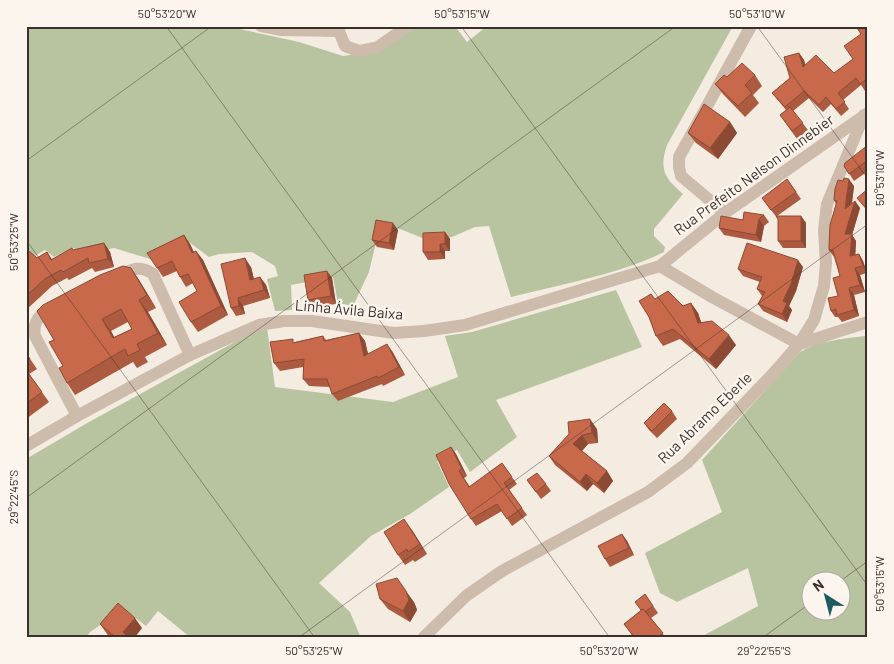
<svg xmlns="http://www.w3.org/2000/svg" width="894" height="664" viewBox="0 0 894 664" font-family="Barlow,sans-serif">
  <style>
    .green { fill: #b8c4a0; fill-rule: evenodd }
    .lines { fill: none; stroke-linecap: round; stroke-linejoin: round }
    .minor { stroke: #cdbbac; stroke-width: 12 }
    .wall { fill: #ac5a40; fill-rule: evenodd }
    .shaded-wall { fill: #8c4a34 }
    .building { fill: #c8694b; stroke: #8c4a34; fill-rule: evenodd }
    .ticks { fill: none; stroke: #3b302b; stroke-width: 1; stroke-opacity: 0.45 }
    .labels { text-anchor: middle; stroke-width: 4.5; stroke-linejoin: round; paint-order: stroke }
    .street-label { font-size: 15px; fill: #3b302b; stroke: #fbf5ee }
    .neatline { fill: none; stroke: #3b302b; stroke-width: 2 }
    .ticks-label { font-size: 12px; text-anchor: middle; fill: #3b302b }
  </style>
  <rect width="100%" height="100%" fill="#f4ebe1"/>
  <g class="green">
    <path d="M26,26H226L299,42L343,56L369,52L414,26H455L467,42L487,26H733L667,145C659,169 664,178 683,194L654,229V236L665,247L664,252C617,275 562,284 511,297L489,226L475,227L452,237L425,239L400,229L380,225L369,272L353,306L338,303L333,277L291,285L292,310L275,311L267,279L278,276L275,266L252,252L219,254L209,257L189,242L150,259L114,248L89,254L73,248L54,257L45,250L35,256L26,265Z"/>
    <polygon points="616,290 642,347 496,400 517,437 470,472 457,450 437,461 449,487 410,514 371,536 319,583 350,612 361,638 191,638 158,611 146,626 124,609 90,632 86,638 26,638 26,459 89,422 255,331 267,328 275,387 393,402 458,377 445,336 472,332"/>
    <path d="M865,336L868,347L867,638H699L758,606L748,568L677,602L660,593L645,553L722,512L702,460L800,352C819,340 843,339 865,336ZM812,582H842V612H812Z"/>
  </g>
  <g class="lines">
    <g class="minor">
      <polyline points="261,26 282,30 338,31"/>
      <polyline points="337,26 345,46 359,51 378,47 408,26"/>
      <polyline points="725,213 681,176 679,167 679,157 751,26"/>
      <polyline points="660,266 712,297 799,344 868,322"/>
      <path d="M117,276C131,270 140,264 153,274L190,355"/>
      <path d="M54,306C41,314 32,320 35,336L77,416"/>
      <polyline points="26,446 77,416 190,355 259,325 284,321 312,321 394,333 424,331 465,325 660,266 725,213 868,113"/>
      <polyline points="423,638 466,596 502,571 648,492 687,463 771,376 799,344 814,320 824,286 826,263 824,230 827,204 864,115"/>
    </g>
  </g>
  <g class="wall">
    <polygon points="349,26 355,26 351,29"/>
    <polygon points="370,26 377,26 373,29"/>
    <polygon points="868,26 868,89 865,91 861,85 843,100 849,109 841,116 831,104 823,112 809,98 793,111 808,130 797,139 780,115 786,110 772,93 790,78 799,53 804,60 805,65 834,73 853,59 861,34"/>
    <polygon points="755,75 762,86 753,95 759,103 745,117 723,94 715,84 727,77"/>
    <polygon points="730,122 737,133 718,159 696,143 688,133"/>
    <polygon points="868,145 868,171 854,181 844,166"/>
    <polygon points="787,179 801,199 777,216 801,216 806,223 806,248 783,248 778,241 778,219 767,205"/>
    <polygon points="854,186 852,204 855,201 860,208 852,235 856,241 855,255 859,254 863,261 867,273 860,275 865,292 854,295 859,316 842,322 838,317 835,317 831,311 838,296 840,276 834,257 829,250 836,204 834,200"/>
    <polygon points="764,215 769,222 764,226 761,242 724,235 719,228"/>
    <polygon points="398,230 394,250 377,247 372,240"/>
    <polygon points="445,232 450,239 450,251 445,251 445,259 428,260 423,252"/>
    <polygon points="184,235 190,244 194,252 196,251 203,260 228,315 198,332 191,322 197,291 193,283 186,287 180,277 177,271 163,277 147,253"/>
    <polygon points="104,243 110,252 114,267 95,272 92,268 69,280 67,278 52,286 26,310 26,254 37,258 47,252 52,259 73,250"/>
    <polygon points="251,267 254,279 260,277 266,285 270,298 243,306 245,314 236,316 231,308"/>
    <polygon points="803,267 796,291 789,306 792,310 787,322 763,311 758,304 762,296 757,289 760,282 743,276 738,269"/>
    <path d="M131,268L139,280L156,308L148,312L167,345L145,357L148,362L137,368L133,362L75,395L67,383L63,366L54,340ZM128,322L132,329L114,337L111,331Z"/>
    <polygon points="327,271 332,278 336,304 313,307 308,300"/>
    <polygon points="655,299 683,306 691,303 698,313 701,323 736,345 716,369 680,339 663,346 656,336 649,317"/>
    <polygon points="26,312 29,315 26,318"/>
    <polygon points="359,333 365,341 368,354 392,351 405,375 383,386 382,384 338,401 332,394 330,387 309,386 303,379 303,367 280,371 274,363 295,342 323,336 326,340"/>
    <polygon points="26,353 37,369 29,374 49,402 26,419"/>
    <polygon points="672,411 677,419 657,438 649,430 644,423"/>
    <polygon points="597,429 598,443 588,444 582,451 607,471 613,481 604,493 593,484 587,491 555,465 549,456 569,434"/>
    <polygon points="451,447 456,454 467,476 464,478 470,487 502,463 517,484 509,490 527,515 512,526 502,511 476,526 471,519"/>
    <polygon points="527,480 546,484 551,491 541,499"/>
    <polygon points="412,530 427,554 415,562 413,560 405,565 398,555"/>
    <polygon points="622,534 627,541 634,555 610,567 605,559"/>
    <polygon points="645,594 658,613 651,618 666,638 634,638 624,624 641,610"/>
    <polygon points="380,599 414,602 417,610 410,622 388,609"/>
    <polygon points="100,624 142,628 134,638 111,638 107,634"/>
  </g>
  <g class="shaded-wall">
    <polygon points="799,53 804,60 808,74 803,67"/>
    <polygon points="730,122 737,133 718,159 710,148"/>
    <polygon points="849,179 854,186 850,216 845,209"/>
    <polygon points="855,201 860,208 852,235 856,241 855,263 850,256 845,234"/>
    <polygon points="801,216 806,223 806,248 801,241"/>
    <polygon points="759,219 764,226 761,242 756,235"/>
    <polygon points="393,223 398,230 394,250 389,243"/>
    <polygon points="445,232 450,239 450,251 445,244"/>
    <polygon points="184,235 190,244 198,262 192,253"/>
    <polygon points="104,243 110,252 114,267 108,259"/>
    <polygon points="440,244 445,251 445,259 440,252"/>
    <polygon points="196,251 203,260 228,315 221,306"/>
    <polygon points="859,254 863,261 867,273 863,266"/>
    <polygon points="245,258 251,267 256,288 250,280"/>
    <polygon points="798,260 803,267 796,291 789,306 792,310 787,322 782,314 783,301"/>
    <polygon points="131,268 139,280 156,308 147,295"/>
    <polygon points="855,268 860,275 865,292 860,285"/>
    <polygon points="327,271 332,278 336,304 331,296"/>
    <polygon points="260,277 266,285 270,298 264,290"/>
    <polygon points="849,288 854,295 859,316 854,310"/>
    <polygon points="238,298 243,306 245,314 239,306"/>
    <polygon points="139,300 148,312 167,345 158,333"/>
    <polygon points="691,303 698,313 705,333 698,323"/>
    <polygon points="102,319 111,331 121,350 113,338"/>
    <polygon points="359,333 365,341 370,363 364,356"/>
    <polygon points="729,335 736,345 716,369 709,359"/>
    <polygon points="387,344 392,351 405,375 399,367"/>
    <polygon points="590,419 597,429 598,443 592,433"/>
    <polygon points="582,435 588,444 580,453 573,444"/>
    <polygon points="451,447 456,454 467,476 462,469"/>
    <polygon points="607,471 613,481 604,493 597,483"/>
    <polygon points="586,474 593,484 587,491 580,482"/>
    <polygon points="404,519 412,530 427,554 420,544"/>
    <polygon points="622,534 627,541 634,555 629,548"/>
    <polygon points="406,591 414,602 417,610 410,622 403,611"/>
    <polygon points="135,618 142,628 134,638 127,638 123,632"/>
  </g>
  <g class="building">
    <polygon points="860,26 868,26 868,78 860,84 856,78 838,93 845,102 836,109 826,97 819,105 804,91 785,107 772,93 790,78 784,57 799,53 803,67 816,55 834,73 853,59 844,46 861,34 857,28"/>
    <polygon points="742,63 755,75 745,85 752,93 738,106 715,84 724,75 727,77"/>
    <polygon points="704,104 730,122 710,148 688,133"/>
    <polygon points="790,107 803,123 792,131 780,115"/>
    <polygon points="868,145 868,160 849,174 844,166 845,163"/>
    <polygon points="844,178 849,179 845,209 855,201 845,234 852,234 850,256 859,254 863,266 855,268 860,285 849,288 854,310 837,315 836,309 831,311 828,298 838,296 833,278 840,276 833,250 829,250 829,246 830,225 837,201 834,200 835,189 838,180 843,181"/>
    <polygon points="787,179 796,192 771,210 762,198"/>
    <polygon points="868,189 868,211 857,198"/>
    <polygon points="744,212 764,215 759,219 756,235 719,228 721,216 743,220"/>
    <polygon points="776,216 801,216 801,241 778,241 778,219"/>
    <polygon points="376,220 393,223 389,243 372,240"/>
    <polygon points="445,232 445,244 440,244 440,252 423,252 423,233"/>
    <polygon points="184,235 192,253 196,251 221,306 191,322 179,302 197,291 188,274 180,277 172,261 157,268 147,253"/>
    <polygon points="104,243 108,259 89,263 88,258 63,272 61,270 46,278 26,296 26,254 29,251 37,258 47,252 51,260 72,248 73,250"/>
    <polygon points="747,243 798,260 791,284 783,301 787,303 782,314 758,304 765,292 757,289 762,277 738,269"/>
    <polygon points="245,258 250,280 260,277 264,290 238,298 239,306 231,308 221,264"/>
    <path d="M123,266L131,268L147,295L139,300L158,333L137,344L140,350L128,356L125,349L67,383L59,368L63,366L49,342L54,340L37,311L43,305L100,275ZM121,309L132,329L113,338L102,319Z"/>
    <polygon points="327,271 331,296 308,300 304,275"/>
    <polygon points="668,291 683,306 691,303 698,323 712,321 729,335 709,359 673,329 656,336 649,317 639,301 651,294 655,299"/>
    <polygon points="359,333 364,356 387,344 399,367 378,378 377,376 332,394 327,379 303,379 304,359 274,363 270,342 293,339 293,343 323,336 324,341"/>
    <polygon points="26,353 30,359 26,361"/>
    <polygon points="26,370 42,392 26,404"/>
    <polygon points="664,403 672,411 652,431 644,423"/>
    <polygon points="590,419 592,433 582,435 573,444 607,471 597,483 586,474 580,482 549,456 569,434 568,422"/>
    <polygon points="451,447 462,469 459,471 469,487 502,463 512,477 504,483 522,508 507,519 497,504 471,519 449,484 436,455"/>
    <polygon points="537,473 546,484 536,492 527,480"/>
    <polygon points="404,519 420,544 408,552 407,549 398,555 384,532"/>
    <polygon points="622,534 629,548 605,559 598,546"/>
    <polygon points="397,578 406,591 409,600 403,611 380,599 376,584"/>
    <polygon points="645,594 653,606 645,612 643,609 641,610 635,602"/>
    <polygon points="118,603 135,618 123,632 129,638 114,638 115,637 100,624"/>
    <polygon points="643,609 663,633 657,638 635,638 624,624"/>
  </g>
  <path class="ticks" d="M166,26L610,638M461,26L868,586M757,26L868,179M26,161L212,26M26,240L315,638M26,498L676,26M839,582L868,561M298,638L868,224M762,638L812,602"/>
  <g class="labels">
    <g class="street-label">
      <text transform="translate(754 175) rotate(-36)" y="5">Rua Prefeito Nelson Dinnebier</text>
      <text transform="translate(349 310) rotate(5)" y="5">Linha Ávila Baixa</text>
      <text transform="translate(705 418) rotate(-44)" y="5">Rua Abramo Eberle</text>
    </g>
  </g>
  <rect width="894" height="664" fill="none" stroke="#fbf5ee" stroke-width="55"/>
  <g transform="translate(826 596) rotate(324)"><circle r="24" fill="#fbf5ee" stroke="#aea6a0"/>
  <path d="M0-4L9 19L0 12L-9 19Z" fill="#1f5a5e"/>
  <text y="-8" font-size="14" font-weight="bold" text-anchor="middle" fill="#3b302b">N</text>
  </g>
  <rect x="28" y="28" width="838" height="608" class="neatline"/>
  <g class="ticks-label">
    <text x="167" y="18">50°53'20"W</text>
    <text x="462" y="18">50°53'15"W</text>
    <text x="757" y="18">50°53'10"W</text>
    <text transform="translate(880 178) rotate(-90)" y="4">50°53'10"W</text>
    <text transform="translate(14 242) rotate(-90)" y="4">50°53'25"W</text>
    <text transform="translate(14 497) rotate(-90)" y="4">29°22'45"S</text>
    <text transform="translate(880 584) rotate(-90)" y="4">50°53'15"W</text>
    <text x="314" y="655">50°53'25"W</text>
    <text x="609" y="655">50°53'20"W</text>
    <text x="764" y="655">29°22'55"S</text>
  </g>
</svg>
